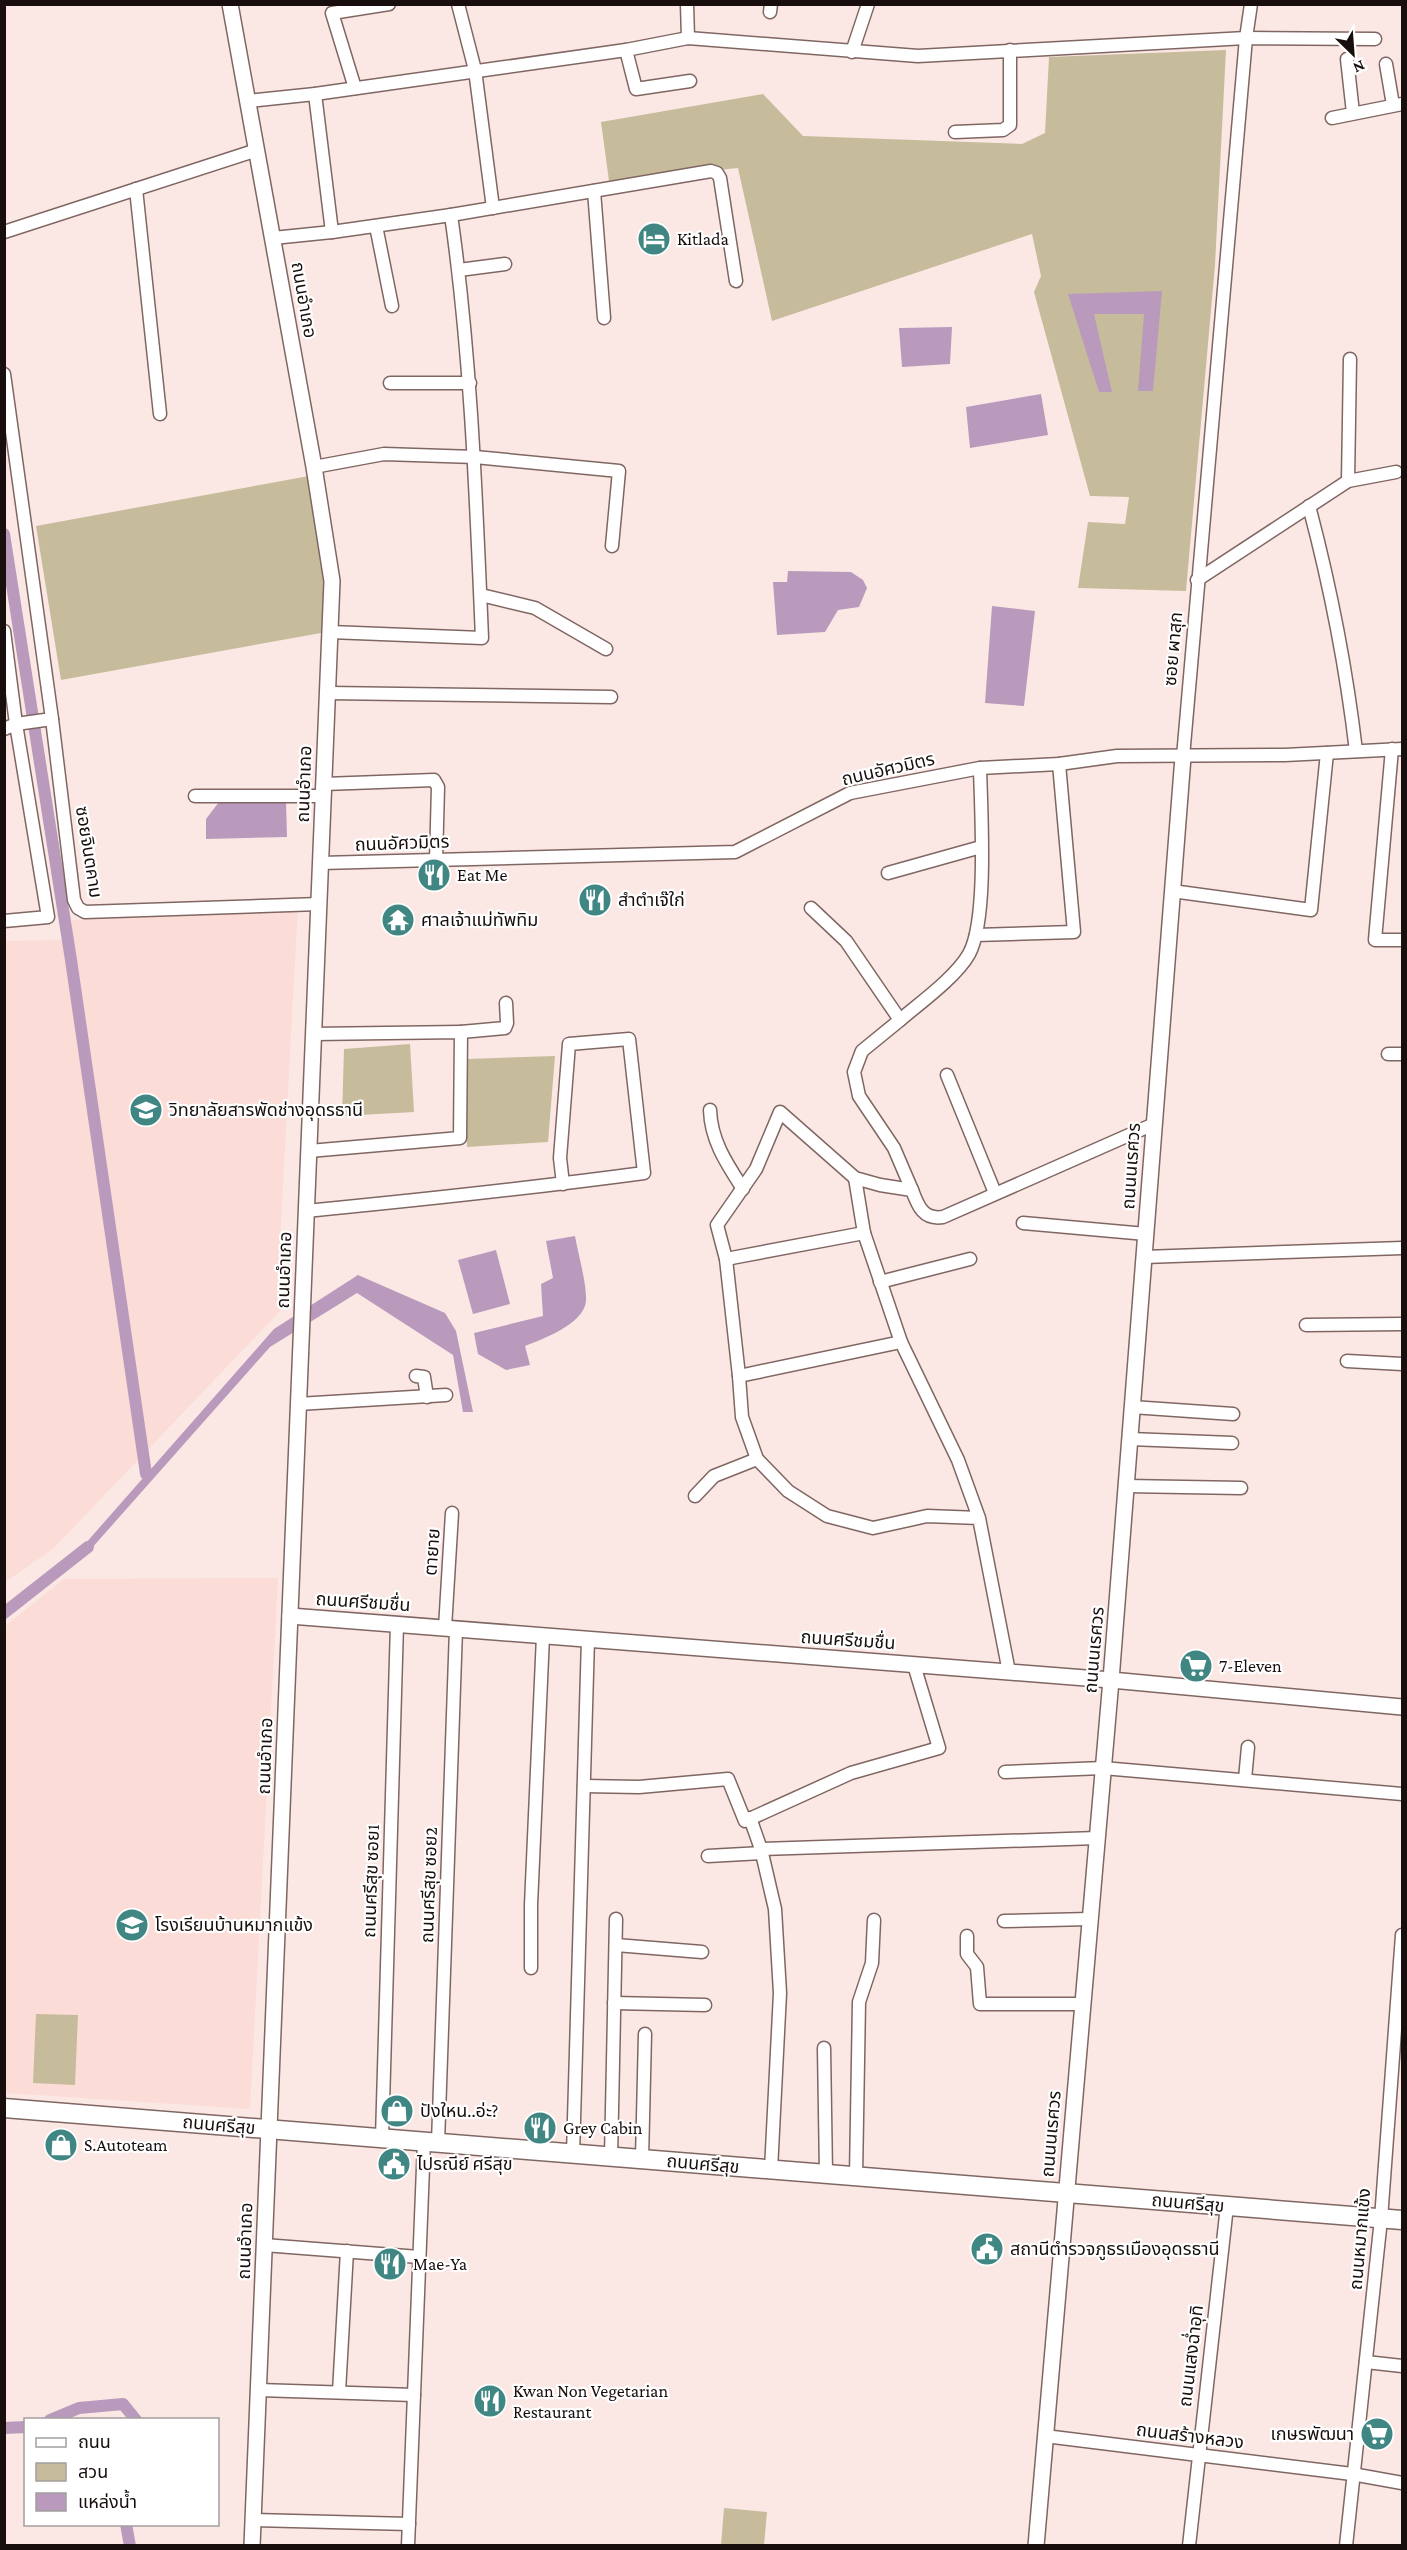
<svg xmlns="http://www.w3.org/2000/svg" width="1407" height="2550" viewBox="0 0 1407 2550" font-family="'Crimson Pro','Noto Sans Thai',serif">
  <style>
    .built { fill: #fbdcd7 }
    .green { fill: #c6bc9b }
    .water { fill: #b99abc }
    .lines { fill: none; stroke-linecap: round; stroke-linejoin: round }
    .canal { stroke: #b99abc; stroke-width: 12 }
    .minor-casing { stroke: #806662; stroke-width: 15 }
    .tertiary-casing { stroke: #806662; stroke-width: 18 }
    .secondary-casing { stroke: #806662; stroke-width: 21 }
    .minor { stroke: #fff; stroke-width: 12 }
    .tertiary { stroke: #fff; stroke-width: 15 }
    .secondary { stroke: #fff; stroke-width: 18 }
    .labels { text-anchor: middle; stroke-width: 4.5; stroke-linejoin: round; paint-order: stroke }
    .poi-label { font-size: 18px; fill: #180e0d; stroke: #fff; text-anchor: start }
    .street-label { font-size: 18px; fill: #180e0d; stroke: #fff }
  </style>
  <rect width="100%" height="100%" fill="#fbe8e5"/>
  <g class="built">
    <polygon points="298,905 278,1278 283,1308 53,1549 5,1582 4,941 62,940 62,921"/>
    <polygon points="278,1578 250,2109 5,2093 5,1626 64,1579"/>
  </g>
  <g class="green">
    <polygon points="1226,50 1215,265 1186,591 1078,588 1088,522 1125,524 1129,497 1090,496 1034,292 1041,276 1032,234 772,321 738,168 609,181 601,122 763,94 803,136 1022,144 1045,133 1049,57"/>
    <polygon points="309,476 326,584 321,633 61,680 36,526"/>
    <polygon points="410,1044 414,1112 342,1116 344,1049"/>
    <polygon points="555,1056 548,1142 467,1147 467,1059"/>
    <polygon points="36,2014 78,2015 75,2085 33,2083"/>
    <polygon points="724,2508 767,2512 764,2545 721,2545"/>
  </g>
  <g class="water">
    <polygon points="1162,291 1153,391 1138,391 1144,314 1094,314 1112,392 1099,392 1068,294"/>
    <polygon points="952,327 950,364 902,367 899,328"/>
    <polygon points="1041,394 1048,435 970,448 966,407"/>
    <polygon points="788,571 851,572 863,580 867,588 859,607 838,610 825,632 777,635 773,582 787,582"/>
    <polygon points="992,606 1035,611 1024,706 985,703"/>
    <polygon points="286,800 287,837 206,839 206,819 219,802"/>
    <path d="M575,1236C578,1253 587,1285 586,1301C584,1324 543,1339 525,1346L530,1365L506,1370L478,1354L474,1333L543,1316L541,1284L553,1278L546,1241Z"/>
    <polygon points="496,1250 510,1304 473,1314 458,1260"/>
    <polygon points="358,1275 445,1313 456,1331 473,1412 463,1412 453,1355 357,1293 270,1347 91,1549 85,1544 274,1329"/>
  </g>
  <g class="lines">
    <g class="canal">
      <polyline points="4,534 71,960 146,1474"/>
      <polyline points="4,1613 88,1547"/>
      <polyline points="50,2420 79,2408 123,2404 136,2420"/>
      <polyline points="4,2428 26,2427"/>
      <polyline points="126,2524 130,2546"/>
    </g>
    <g class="minor-casing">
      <g id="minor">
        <polyline points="458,4 475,70 493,208"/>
        <polyline points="687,4 688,38"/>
        <polyline points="770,12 771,4"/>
        <polyline points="626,50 636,89 690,81"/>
        <polyline points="852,52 868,4"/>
        <polyline points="1347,59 1353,113"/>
        <polyline points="1386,64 1393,105"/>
        <polyline points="355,88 332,13 389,4"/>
        <polyline points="315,94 332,232"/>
        <polyline points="248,101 315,94 626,50 688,38 918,56 1246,38 1375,39"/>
        <polyline points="1332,118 1402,104"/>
        <polyline points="955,132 1003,130 1010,125 1010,50"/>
        <polyline points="136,189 160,414"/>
        <polyline points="594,191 604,318"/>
        <polyline points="451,215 711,171 717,173 720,178 736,281"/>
        <polyline points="376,226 392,306"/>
        <polyline points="4,232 257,150"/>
        <path d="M273,238L332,232L451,215C471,355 476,497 482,638L330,632"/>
        <polyline points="459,270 505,264"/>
        <polyline points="4,374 52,719 74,900 78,908 85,912 319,904"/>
        <polyline points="390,383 470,383"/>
        <polyline points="314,467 384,454 475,457 619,471 612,546"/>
        <polyline points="1348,481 1350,359"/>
        <path d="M1309,506C1331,589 1346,666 1356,751"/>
        <polyline points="1197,580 1348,481 1396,472"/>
        <polyline points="481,595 535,608 606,649"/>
        <polyline points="4,631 16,724 48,917 4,921"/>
        <polyline points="328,693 611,697"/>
        <polyline points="4,729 16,724 52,719"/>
        <polyline points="1392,749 1375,940 1402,940"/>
        <polyline points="1183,757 1246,38 1251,4"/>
        <polyline points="324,784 434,780 438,787 436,861"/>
        <polyline points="195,796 323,796"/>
        <polyline points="321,863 735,852 850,793 980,768 1059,764 1117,756 1285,755 1402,749"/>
        <polyline points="888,873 981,847"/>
        <polyline points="1172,891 1311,910 1327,753"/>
        <polyline points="811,908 846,941 900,1020 862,1051 854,1072 859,1096 894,1148 912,1190"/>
        <polyline points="976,935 1074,932 1059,764"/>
        <path d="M900,1020C920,1003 956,977 969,954C988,920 981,811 980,768"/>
        <polyline points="461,1032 505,1028 507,1023 506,1003"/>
        <polyline points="1388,1054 1402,1054"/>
        <polyline points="947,1075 995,1193"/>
        <path d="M710,1110C711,1141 727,1164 743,1189"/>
        <polyline points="309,1151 460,1138 461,1032 313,1034"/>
        <polyline points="855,1178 864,1233"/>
        <path d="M306,1211C419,1200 532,1188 644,1173L629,1039L569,1044L560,1158L563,1184"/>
        <polyline points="1023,1223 1146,1234"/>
        <polyline points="1144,1257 1402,1248"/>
        <polyline points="726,1259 864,1233 901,1342"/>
        <polyline points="880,1282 970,1259"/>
        <polyline points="1306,1325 1402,1324"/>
        <polyline points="1347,1361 1402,1364"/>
        <polyline points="416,1376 424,1377 427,1397"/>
        <path d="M739,1376L726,1259L717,1225L756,1169L780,1112L855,1178L880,1185L912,1190C918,1206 923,1220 943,1217L1154,1124"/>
        <polyline points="298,1404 446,1395"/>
        <polyline points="1132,1407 1233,1414"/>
        <polyline points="1130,1439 1232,1443"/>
        <polyline points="1126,1486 1241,1488"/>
        <polyline points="695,1496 714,1476 757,1459"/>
        <polyline points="979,1518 927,1516 873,1528 827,1516 788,1491 757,1459 742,1417 739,1376 901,1342 958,1460 979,1518 1009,1672"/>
        <polyline points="445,1628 452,1513"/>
        <polyline points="1005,1772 1103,1768 1402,1794"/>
        <polyline points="1245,1779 1248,1747"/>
        <polyline points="584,1786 639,1787 728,1779 745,1821 851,1773 939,1748 914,1665"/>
        <polyline points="750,1818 761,1849 775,1909 780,1993 771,2170"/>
        <polyline points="761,1849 1097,1838"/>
        <polyline points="708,1856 762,1853"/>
        <polyline points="1004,1921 1090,1919"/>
        <polyline points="967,1936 967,1954 977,1967 980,2004 1082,2004"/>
        <polyline points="616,1945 702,1952"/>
        <polyline points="531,1968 531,1905 543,1636"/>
        <polyline points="614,2003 705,2005"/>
        <polyline points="824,2048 826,2174"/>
        <polyline points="382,2138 397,1624"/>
        <polyline points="438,2143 456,1629"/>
        <polyline points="573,2154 588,1639"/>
        <polyline points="611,2157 616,1919"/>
        <polyline points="642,2159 645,2034"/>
        <polyline points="856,2176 859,2002 872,1963 874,1920"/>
        <polyline points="264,2245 419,2257"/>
        <polyline points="1366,2362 1402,2366"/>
        <polyline points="259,2390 414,2395"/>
        <polyline points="339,2392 347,2251"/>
        <polyline points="1045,2436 1352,2474 1402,2483"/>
        <polyline points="253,2520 409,2524"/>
        <polyline points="408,2546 424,2142"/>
        <polyline points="1189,2546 1227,2206"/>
        <polyline points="1346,2546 1381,2219 1402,1935"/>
      </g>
    </g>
    <g class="tertiary-casing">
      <g id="tertiary">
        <polyline points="230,4 314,467 332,581 252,2546"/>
        <polyline points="290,1616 1111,1680 1402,1707"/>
        <polyline points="1036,2546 1111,1680 1183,757"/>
      </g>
    </g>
    <g class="secondary-casing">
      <polyline id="secondary" points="4,2108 1402,2220"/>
    </g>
    <use href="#minor" class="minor"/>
    <use href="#tertiary" class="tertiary"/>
    <use href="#secondary" class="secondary"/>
  </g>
  <defs>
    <g id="hotel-disc" transform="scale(1.725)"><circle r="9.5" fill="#408783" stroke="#fff"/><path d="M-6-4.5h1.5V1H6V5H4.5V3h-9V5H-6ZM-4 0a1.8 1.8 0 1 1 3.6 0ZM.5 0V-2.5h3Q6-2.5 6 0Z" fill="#fff"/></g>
    <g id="restaurant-disc" transform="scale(1.725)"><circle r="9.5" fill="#408783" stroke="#fff"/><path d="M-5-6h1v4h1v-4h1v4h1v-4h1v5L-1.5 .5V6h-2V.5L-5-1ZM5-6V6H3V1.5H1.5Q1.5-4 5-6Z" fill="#fff"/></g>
    <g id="temple-disc" transform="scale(1.725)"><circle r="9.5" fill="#408783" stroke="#fff"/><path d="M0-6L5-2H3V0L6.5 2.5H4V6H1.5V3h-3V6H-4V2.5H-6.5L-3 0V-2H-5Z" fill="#fff"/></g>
    <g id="university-disc" transform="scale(1.725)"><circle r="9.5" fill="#408783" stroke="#fff"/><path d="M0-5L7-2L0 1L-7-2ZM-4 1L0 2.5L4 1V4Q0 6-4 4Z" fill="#fff"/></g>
    <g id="supermarket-disc" transform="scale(1.725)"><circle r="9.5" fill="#408783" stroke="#fff"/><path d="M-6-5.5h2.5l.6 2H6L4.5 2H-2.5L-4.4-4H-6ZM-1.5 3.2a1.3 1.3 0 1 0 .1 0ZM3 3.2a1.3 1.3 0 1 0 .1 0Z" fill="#fff"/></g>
    <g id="school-disc" transform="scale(1.725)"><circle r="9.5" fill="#408783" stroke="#fff"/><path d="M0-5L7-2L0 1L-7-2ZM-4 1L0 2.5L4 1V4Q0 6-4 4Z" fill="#fff"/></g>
    <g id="shop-disc" transform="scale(1.725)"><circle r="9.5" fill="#408783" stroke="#fff"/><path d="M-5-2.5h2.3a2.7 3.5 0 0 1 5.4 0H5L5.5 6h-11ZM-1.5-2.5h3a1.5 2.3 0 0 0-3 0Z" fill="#fff"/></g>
    <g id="civic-disc" transform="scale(1.725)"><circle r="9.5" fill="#408783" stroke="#fff"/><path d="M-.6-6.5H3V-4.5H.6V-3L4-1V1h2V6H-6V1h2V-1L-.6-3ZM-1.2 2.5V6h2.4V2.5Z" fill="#fff"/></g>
  </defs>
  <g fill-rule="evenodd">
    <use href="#hotel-disc" x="654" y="239"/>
    <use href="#restaurant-disc" x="434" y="875"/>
    <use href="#restaurant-disc" x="595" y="900"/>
    <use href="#temple-disc" x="398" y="920"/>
    <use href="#university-disc" x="146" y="1110"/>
    <use href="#supermarket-disc" x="1196" y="1666"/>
    <use href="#school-disc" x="132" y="1925"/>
    <use href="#shop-disc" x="397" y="2111"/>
    <use href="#restaurant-disc" x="540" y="2128"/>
    <use href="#shop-disc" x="61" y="2145"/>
    <use href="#civic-disc" x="394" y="2164"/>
    <use href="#civic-disc" x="987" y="2249"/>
    <use href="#restaurant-disc" x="390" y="2264"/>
    <use href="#restaurant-disc" x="490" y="2401"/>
    <use href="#supermarket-disc" x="1377" y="2434"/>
  </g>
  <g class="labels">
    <g class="poi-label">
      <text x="677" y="245">Kitlada</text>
      <text x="457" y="881">Eat Me</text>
      <text x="618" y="906">สำตำเจ๊ใก่</text>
      <text x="421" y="926">ศาลเจ้าแม่ทัพทิม</text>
      <text x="169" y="1116">วิทยาลัยสารพัดช่างอุดรธานี</text>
      <text x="1219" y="1672">7-Eleven</text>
      <text x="155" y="1931">โรงเรียนบ้านหมากแข้ง</text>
      <text x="420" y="2117">ปังใหน..อ่ะ?</text>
      <text x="563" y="2134">Grey Cabin</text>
      <text x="84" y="2151">S.Autoteam</text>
      <text x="417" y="2170">ไปรณีย์ ศรีสุข</text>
      <text x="1010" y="2255">สถานีตำรวจภูธรเมืองอุดรธานี</text>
      <text x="413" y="2270">Mae-Ya</text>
      <text x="513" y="2397">Kwan Non Vegetarian<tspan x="513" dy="21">Restaurant</tspan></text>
      <text x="1354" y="2440" text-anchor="end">เกษรพัฒนา</text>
    </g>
    <g class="street-label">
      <text transform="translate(304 300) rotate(80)" y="6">ถนนอำเภอ</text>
      <text transform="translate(1173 649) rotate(-85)" y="6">ซอย ผาสุก</text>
      <text transform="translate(888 769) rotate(-13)" y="6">ถนนอัศวมิตร</text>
      <text transform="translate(304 784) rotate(-88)" y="6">ถนนอำเภอ</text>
      <text transform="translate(402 843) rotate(-2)" y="6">ถนนอัศวมิตร</text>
      <text transform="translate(89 852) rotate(81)" y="6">ซอยจินตคาม</text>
      <text transform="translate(1131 1166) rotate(-86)" y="6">ถนนนเรศวร</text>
      <text transform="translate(284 1270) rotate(-88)" y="6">ถนนอำเภอ</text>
      <text transform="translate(432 1552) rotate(-86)" y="6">ตายาย</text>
      <text transform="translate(363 1602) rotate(4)" y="6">ถนนศรีชมชื่น</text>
      <text transform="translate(848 1640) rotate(4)" y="6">ถนนศรีชมชื่น</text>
      <text transform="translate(1094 1650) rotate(-85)" y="6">ถนนนเรศวร</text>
      <text transform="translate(265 1756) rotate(-88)" y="6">ถนนอำเภอ</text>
      <text transform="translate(371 1881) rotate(-88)" y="6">ถนนศรีสุข ซอย1</text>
      <text transform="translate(429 1885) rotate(-88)" y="6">ถนนศรีสุข ซอย2</text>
      <text transform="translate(219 2125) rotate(5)" y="6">ถนนศรีสุข</text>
      <text transform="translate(1051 2134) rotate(-85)" y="6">ถนนนเรศวร</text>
      <text transform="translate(703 2164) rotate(5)" y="6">ถนนศรีสุข</text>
      <text transform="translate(1188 2203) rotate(5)" y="6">ถนนศรีสุข</text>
      <text transform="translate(1360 2239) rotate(-85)" y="6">ถนนหมากแข้ง</text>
      <text transform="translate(245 2241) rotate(-88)" y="6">ถนนอำเภอ</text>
      <text transform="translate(1191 2356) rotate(-83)" y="6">ถนนแสงฉ่ำอุทิ</text>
      <text transform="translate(1190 2436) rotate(7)" y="6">ถนนสร้างหลวง</text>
    </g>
  </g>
  <rect width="1407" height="2550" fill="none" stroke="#180e0d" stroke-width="12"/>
  <rect x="24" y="2418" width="195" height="108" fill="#ffffff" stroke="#a39f9e" stroke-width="1.5"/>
  <rect x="36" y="2438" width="30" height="9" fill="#ffffff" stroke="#a39f9e" stroke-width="1.5"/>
  <text x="78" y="2448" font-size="18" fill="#180e0d">ถนน</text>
  <rect x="36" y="2463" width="30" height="18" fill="#c6bc9b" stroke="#a39f9e" stroke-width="1.5"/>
  <text x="78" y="2478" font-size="18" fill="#180e0d">สวน</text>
  <rect x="36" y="2493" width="30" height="18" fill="#b99abc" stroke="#a39f9e" stroke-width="1.5"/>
  <text x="78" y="2508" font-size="18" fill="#180e0d">แหล่งน้ำ</text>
  <g transform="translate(1353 54) rotate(155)" stroke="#ffffff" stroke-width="4.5" paint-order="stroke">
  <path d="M0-4.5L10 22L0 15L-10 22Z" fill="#180e0d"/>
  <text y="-9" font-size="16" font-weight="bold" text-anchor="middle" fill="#180e0d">N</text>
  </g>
</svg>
